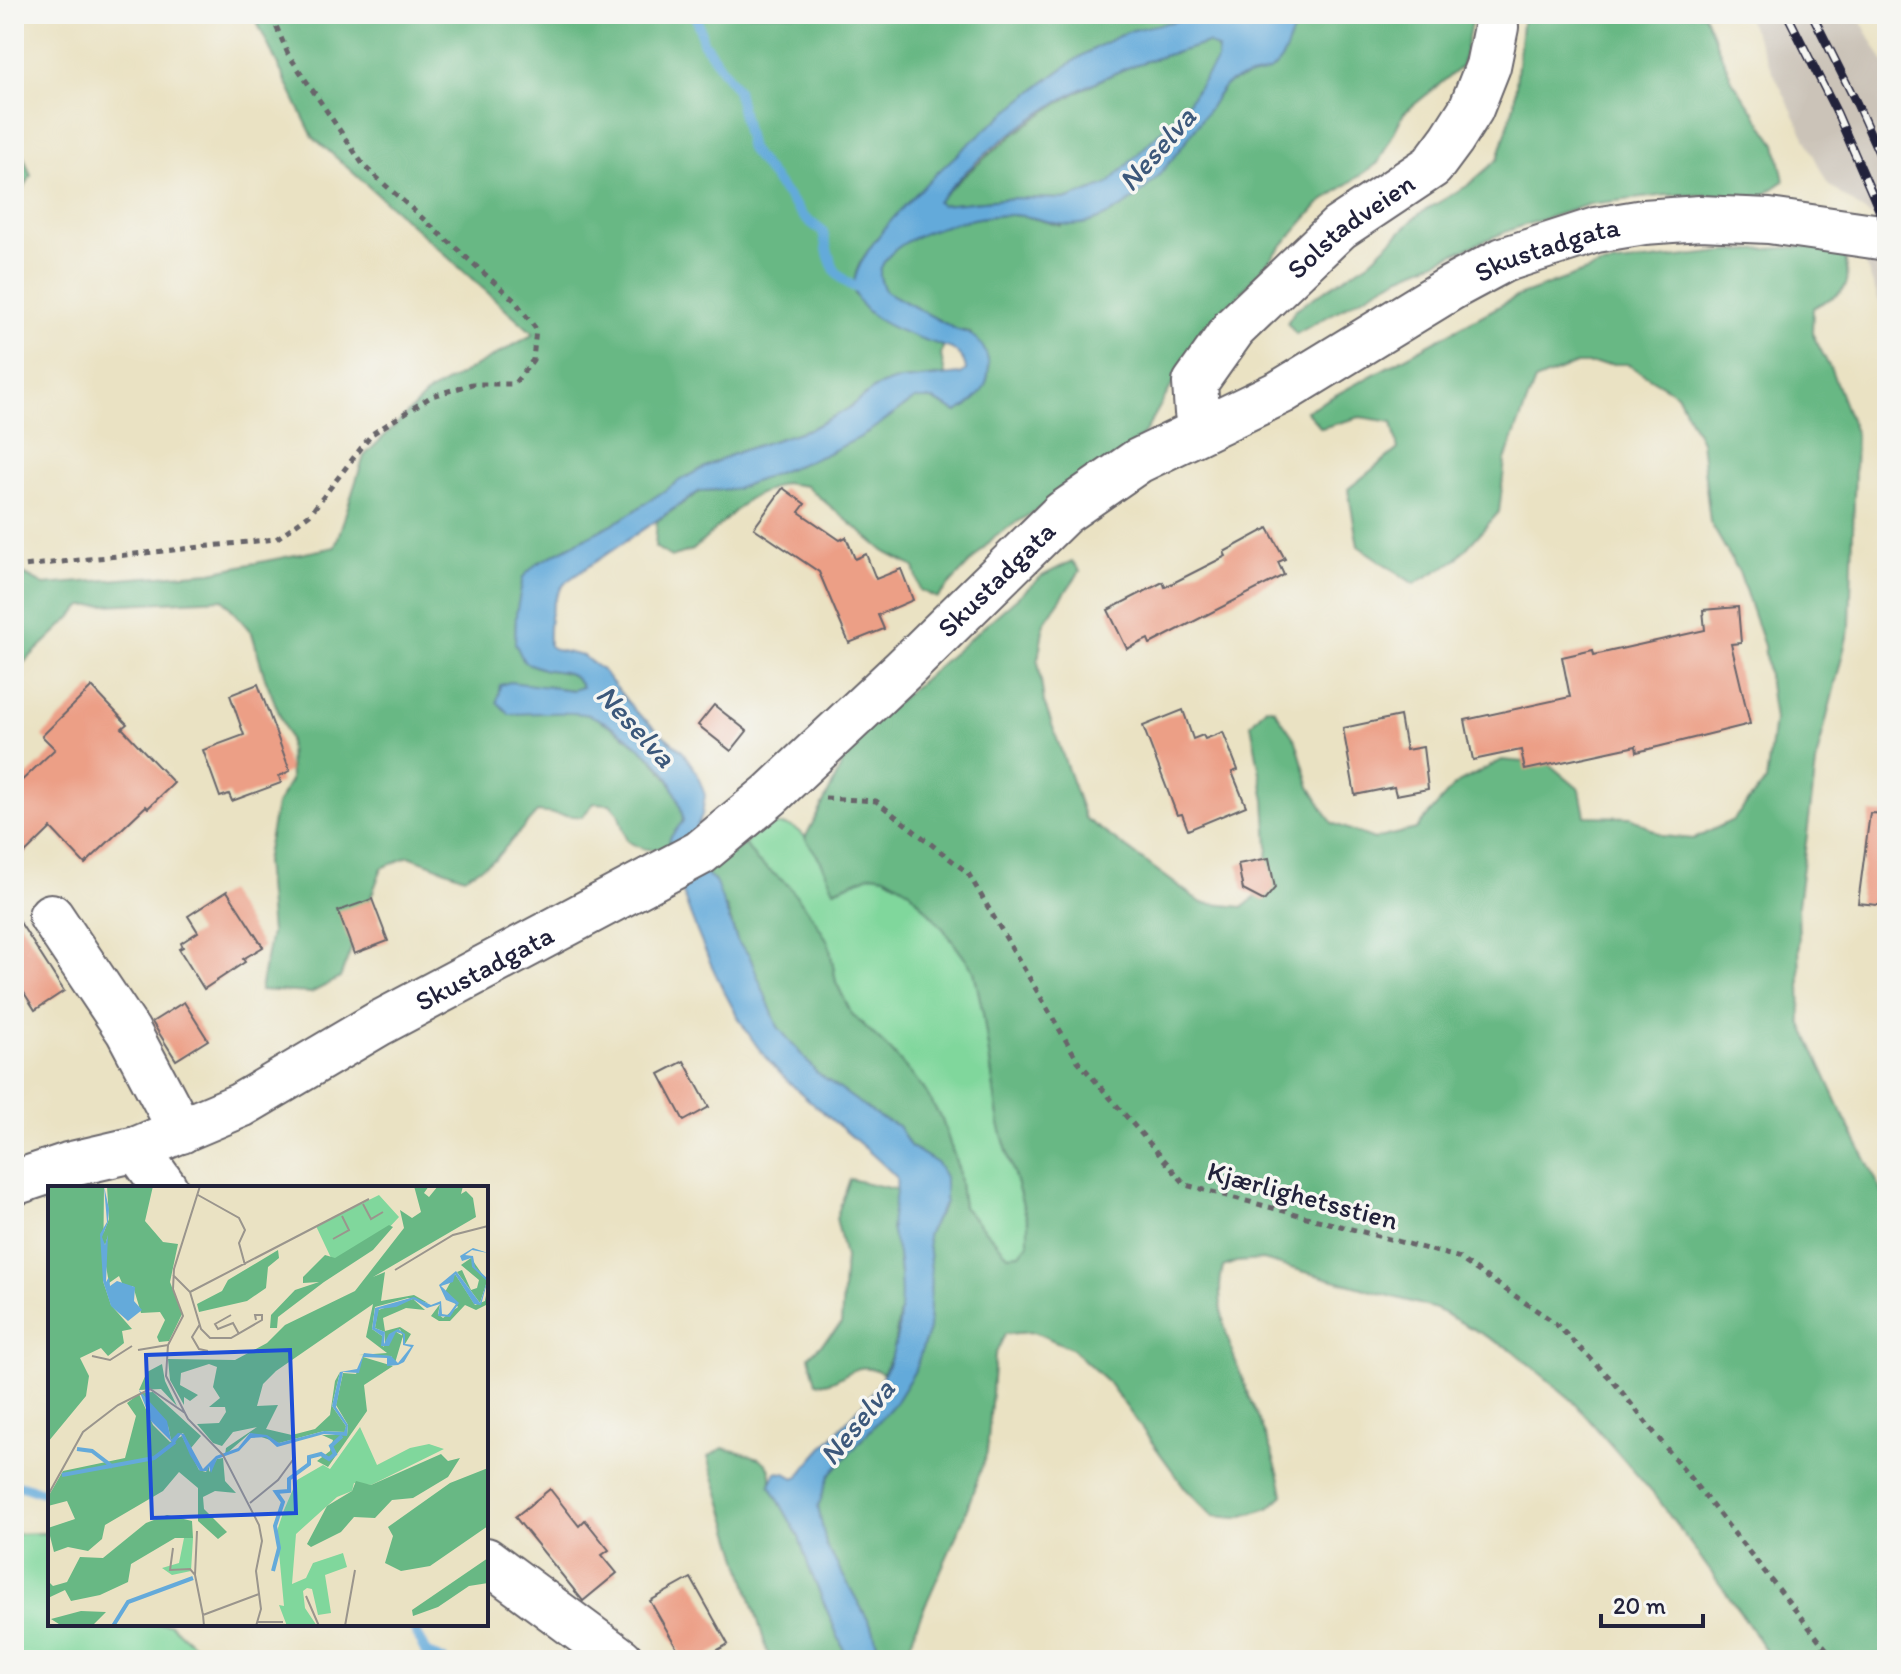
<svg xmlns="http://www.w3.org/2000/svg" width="1901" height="1674" viewBox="0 0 1901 1674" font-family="Itim,sans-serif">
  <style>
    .industrial { fill: #cbc3b8 }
    .green { fill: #80d79c; stroke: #517c6c; stroke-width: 2 }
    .forest { fill: #68b884; stroke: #456d60; stroke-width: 2 }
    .water { fill: #64aada; stroke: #43668a; stroke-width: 2; fill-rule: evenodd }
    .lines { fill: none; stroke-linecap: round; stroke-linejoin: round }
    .stream { stroke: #64aada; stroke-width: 10 }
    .building { fill: #ec9f86 }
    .minor-casing { stroke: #68656b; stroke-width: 48 }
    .path { stroke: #68656b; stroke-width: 5; stroke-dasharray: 6 6; stroke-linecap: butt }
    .minor { stroke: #fff; stroke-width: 44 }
    .rail-casing { stroke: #22223b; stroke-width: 9 }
    .rail { stroke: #f6f6f2; stroke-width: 6; stroke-dasharray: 18; stroke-linecap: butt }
    .labels { text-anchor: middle; stroke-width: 7; stroke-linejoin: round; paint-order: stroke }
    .street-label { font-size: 28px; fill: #22223b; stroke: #f6f6f2 }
    .water-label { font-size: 30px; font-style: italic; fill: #3c587b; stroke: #f6f6f2 }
    .inset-river { fill: none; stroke: #64aada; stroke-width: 4 }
    .inset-road { fill: none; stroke: #9a958d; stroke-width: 2 }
    .view { fill: #1d4ed8; fill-opacity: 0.15; stroke: #1d4ed8; stroke-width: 4 }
    .inset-edge { fill: none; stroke: #22223b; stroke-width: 4 }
  </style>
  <rect width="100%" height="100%" fill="#f6f6f2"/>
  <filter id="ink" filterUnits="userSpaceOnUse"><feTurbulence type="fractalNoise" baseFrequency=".0125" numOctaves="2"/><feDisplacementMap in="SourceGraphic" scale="16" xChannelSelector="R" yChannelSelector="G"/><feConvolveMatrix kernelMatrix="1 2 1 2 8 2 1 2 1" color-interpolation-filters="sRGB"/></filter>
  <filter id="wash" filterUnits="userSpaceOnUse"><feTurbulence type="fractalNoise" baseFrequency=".006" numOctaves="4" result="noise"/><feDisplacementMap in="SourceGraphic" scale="32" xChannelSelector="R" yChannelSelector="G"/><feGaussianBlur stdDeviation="1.8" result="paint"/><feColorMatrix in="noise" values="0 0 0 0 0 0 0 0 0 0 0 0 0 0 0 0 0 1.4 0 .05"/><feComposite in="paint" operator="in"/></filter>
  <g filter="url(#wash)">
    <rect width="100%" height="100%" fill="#eae2c3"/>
    <polygon class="industrial" points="1745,14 1857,14 1887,68 1887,322 1862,255 1873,218 1828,185"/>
    <g class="green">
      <path d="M774,825C781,825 788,824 794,828C814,839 825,870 835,890L872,874L885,876L909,890L942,927L974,971L983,1013L999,1124L1028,1222V1244L1020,1254L1008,1255L963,1207L958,1167L942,1120L924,1089L891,1051L851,1013L836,982L829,944L815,920L788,885L757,861L745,844L752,835Z"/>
      <polygon points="43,1533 50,1536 50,1624 170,1624 199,1650 216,1660 14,1660 14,1534"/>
    </g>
    <g class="forest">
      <path d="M253,14H1198L1181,21L1132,31L1088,52L878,237C864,257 851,269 855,295L913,335L943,346L941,355L945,375L893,381L875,388L846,410L812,428L741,451L715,462L682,479L622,519L536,564C522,601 505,623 524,661C530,664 537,667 543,669C561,673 573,669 582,687L573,690L544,686C594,719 677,752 683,821L670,838L669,844C654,854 641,849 627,841L618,813L610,804L594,803L582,817L537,812L495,859L464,877L409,856L382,868L340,978L311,993L260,990L271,933L265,861L276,805L290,781L289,739L264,675L252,633L223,599L83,606L14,672V569L44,585L211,572L335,547L364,456L429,392L534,334L313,137Z"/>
      <path d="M1314,14H1473L1462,66L1404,113L1378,163L1319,204L1243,290L1183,366L1144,434L1104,468L995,536L937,598L920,590L914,567L885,552L806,486L783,483L748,499L693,550L671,557L655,547L657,521L701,491L735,489L824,455L861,437L915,399H932L957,412C973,403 981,393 988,375L970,332L957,330L885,291C882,284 878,275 881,267C897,231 977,215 1011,215C1027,215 1045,222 1060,226L1205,114L1226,84L1274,68L1285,53L1288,39L1299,22Z"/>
      <polygon points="1523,14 1704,14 1732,80 1776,144 1784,181 1762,196 1668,195 1590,204 1510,230 1399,277 1296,334 1287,323 1296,309 1370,261 1419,214 1467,186 1498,159 1514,105"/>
      <path d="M1208,43L1218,49L1217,60L1184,108L1108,185L1068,199L1016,198L941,205L937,201C995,146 1056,96 1132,66C1157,57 1183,51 1208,43Z"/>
      <polygon points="14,131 31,176 14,204"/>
      <path d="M1830,245L1844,251C1852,293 1848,288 1813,308L1812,333L1832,372L1856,435L1850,625L1817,757L1798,905L1801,1022L1845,1119L1887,1201V1660H1772L1740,1612L1658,1499L1572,1400L1512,1350L1436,1309L1263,1260L1236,1262L1223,1267C1205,1333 1273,1426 1283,1495L1269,1508L1237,1518L1213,1516L1186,1489L1108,1382L1071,1348L1034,1332L1005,1334L995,1355L987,1452L962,1523L917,1624L905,1660H881L873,1629L826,1545L818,1507L829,1476L895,1403L914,1372L929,1329L931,1271L927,1235L945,1202L937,1163L910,1146L898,1126L879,1117L816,1072L778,1027L749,955L738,943L727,909L703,871L745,844L757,861L788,885L815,920L829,944L836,982L851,1013L891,1051L924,1089L942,1120L958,1168L963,1207L1008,1255L1020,1254L1028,1244V1222L999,1124L983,1013L974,971L942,927L909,890L885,876L872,874L834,890L821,861L805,838L834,782L851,742L1042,576L1072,561L1080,571L1044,623L1038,660L1044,702L1085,818L1202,903L1243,907L1264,890L1268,847L1265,800L1251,724L1266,707L1274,709L1296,741L1310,787L1332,823L1374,839L1416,829L1456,784L1502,760L1549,764L1580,790L1585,816L1631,817L1663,836L1694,839L1733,820L1766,781L1774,720L1764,646L1739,572L1710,522L1701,441L1677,394L1627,364H1576L1535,381L1505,460L1499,512L1456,560L1414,584L1358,546L1348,489L1398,449L1392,422L1360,417L1321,428L1306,411L1518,296L1600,266L1723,252Z"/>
      <path d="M850,1179L898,1190L891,1230L898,1251L902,1299L893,1352L883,1374C853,1354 843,1387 816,1383L809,1356L841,1325L845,1257L836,1218Z"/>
      <path d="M723,1448C744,1454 778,1455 770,1485L799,1537L810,1570L848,1660H770L708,1457Z"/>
    </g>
    <path class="water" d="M1198,14H1314C1281,32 1295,46 1276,66C1264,78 1238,74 1225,86C1217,94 1211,107 1204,116C1174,157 1146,202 1096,220C1061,233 1044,216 1012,215C979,214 895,232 881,268C878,275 882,284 885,291L957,330C986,335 997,367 982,391C976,401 966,407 957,412L932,399H915L861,437L824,455L735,489L700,491L567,581C550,599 548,622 549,646L556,650L583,656L603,671L635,711L682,751L696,771L705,795L702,815L694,833L703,871L715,881L738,943L749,955L778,1027L816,1072L879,1117L898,1126L910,1146L937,1163L945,1177V1202L927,1235L931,1271L929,1329L914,1372L895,1403L829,1476L818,1507L826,1545L873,1629L881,1660H848L810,1570L799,1537L770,1485L776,1472L785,1473L794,1478L799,1476C822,1444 853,1419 876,1387C902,1350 904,1298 898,1255C897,1247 893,1240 892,1232C889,1213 899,1195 896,1177C859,1139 814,1109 777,1070C729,1021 684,910 669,844L670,838L683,821C682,807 674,788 667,775C655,756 605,716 583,714C559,711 533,714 509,714L497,702L500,685L510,682L572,690L582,687C573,668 560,673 543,669C537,667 530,664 524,662L515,643L516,614L523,577L536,564L622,519L682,479L715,462L741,451L812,428L846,410L875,388L893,381L961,374L966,370C965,360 960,355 952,349C924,339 865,325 855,293C838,241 1043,77 1090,51C1103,44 1119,35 1133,30C1155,24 1177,23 1198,14ZM1208,43L1218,49L1217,60L1184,108L1107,185L1068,199L1016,198L941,205L937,202C988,143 1060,94 1132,66C1156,57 1183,51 1208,43Z"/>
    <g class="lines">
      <g class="stream">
        <path d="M696,14L703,42L737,90L750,149L804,217L823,232C830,263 832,280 865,291"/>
        <polyline points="14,1484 50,1494"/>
        <polyline points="412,1624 426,1653 443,1660"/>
      </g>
    </g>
    <g id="blocks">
      <g class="building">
        <polygon points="783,488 805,504 799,512 840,540 846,537 855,559 866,554 876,579 901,569 913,600 878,615 884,629 849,643 819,572 754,528"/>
        <polygon points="1268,528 1285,559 1278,562 1284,575 1150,644 1148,639 1127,649 1108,610 1163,582 1165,587 1226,556 1224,552"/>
        <polygon points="1738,607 1741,643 1731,644 1750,724 1637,752 1636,746 1525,770 1521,750 1473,760 1465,720 1570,697 1562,657 1593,650 1594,655 1705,630 1703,610"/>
        <polygon points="258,684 290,771 279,776 281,783 232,801 229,794 220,797 203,750 244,735 230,695"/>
        <polygon points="92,687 127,724 122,728 174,783 148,808 146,806 85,864 51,828 14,864 14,788 55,749 42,736"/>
        <polygon points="714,705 747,731 731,751 698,725"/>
        <polygon points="1183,710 1193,739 1203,735 1205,739 1223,732 1238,770 1232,772 1246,806 1188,830 1182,814 1177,815 1143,726"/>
        <polygon points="1400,716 1406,750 1423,747 1428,789 1396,795 1394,787 1355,795 1343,728"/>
        <polygon points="1870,813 1887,814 1887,906 1858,903"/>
        <polygon points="1269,858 1275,888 1264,901 1243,890 1238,864"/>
        <polygon points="227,891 263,947 243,959 245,962 204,989 179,949 183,947 181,943 198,932 188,916"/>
        <polygon points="372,899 388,941 354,954 338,911"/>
        <polygon points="14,913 64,991 35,1010 14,977"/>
        <polygon points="184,1002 208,1040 176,1060 152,1022"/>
        <polygon points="684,1061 709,1107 684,1121 659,1074"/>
        <polygon points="550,1489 579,1526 585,1520 609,1550 602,1555 617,1573 583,1601 515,1517"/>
        <polygon points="691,1578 728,1644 700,1660 684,1660 650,1601"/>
      </g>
    </g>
  </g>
  <g filter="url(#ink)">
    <use href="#blocks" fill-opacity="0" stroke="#68656b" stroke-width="2"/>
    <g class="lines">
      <g class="minor-casing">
        <g id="minor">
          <path id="s1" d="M1205,428L1197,413L1195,383L1234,328L1339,228L1432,166L1452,139L1471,109L1488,66L1496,27L1495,14"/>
          <polyline points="51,916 128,1031 181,1131"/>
          <polyline points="137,1149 165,1188"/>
          <path id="s2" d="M14,1183L68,1165L137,1149L241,1105L378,1024L700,853L770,795L903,670L1063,513L1138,461L1281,392L1451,288L1503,260L1596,230L1644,222L1700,218L1769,221L1887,238"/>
          <polyline points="486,1560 621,1660"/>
        </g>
      </g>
      <g class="path">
        <polyline points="14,567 276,539 310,514 372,434 432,396 472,384 514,384 533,360 536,329 515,301 364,166 288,54 271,14"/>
        <polyline points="825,798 876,801 968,873 1078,1061 1186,1185 1457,1257 1554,1322 1613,1381 1835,1660"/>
      </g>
      <use href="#minor" class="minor"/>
      <g class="rail-casing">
        <g id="rail">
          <polyline points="1787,14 1837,113 1887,228"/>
          <polyline points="1812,14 1857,104 1887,171"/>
        </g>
      </g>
      <use href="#rail" class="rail"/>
    </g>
  </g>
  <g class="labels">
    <g class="street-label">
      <text dy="10" stroke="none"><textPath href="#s1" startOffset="270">Solstadveien</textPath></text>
      <text dy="10" stroke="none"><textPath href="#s2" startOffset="1816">Skustadgata</textPath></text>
      <text dy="10" stroke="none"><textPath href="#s2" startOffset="1168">Skustadgata</textPath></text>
      <text dy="10" stroke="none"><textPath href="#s2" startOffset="520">Skustadgata</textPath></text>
      <text transform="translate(1303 1195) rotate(15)" y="10">Kjærlighetsstien</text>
    </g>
    <g class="water-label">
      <text transform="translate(1157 149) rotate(-49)" y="10">Neselva</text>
      <text transform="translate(636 726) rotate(47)" y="10">Neselva</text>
      <text transform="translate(857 1422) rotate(-51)" y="10">Neselva</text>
    </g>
  </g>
  <g transform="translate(48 1186)">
    <rect width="440" height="440" fill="#eae2c3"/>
    <path d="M331,9L351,31L324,60L284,74L268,40ZM312,241L329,279L362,262L381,258L396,263L323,299L306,297L304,305L289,311L248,348L244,398L258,392L265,377L295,367L299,381L277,389L283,427L270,429L264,403L259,402L255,405L257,422L269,440H239L231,419L236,420L229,345L236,324L249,294L275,279L282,283ZM136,352H145L143,385L124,389L114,382L131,377Z" fill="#80d79c"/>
    <path d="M0,0H56L55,95L63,119L84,143L74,145L76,157L60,170L53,162L32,172L41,190L38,210L0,256ZM59,0H105L97,35L115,56L130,58L122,96L134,128L121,155L111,156L109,151L117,134L112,126L93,127L85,100H64L74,97L71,90L61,97L56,69L60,49L57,60L54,51L61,33ZM366,0H381L376,7L381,11L390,0H415L413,8L418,5L425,12L428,31L325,91L337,86L333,115L366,109L380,117L360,112L327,121L324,143L334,150L335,161L348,146L355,150L347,177L343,170L311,169L339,167L318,151L325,118L228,185L215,198L209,220L230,219L218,243L244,249L267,243L282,229L287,195L292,186L284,220L298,240L297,246L276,245L231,257L202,247L177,269L178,262L209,241L185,246L174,260L165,257L149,238L171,237L178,226L177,221H161L172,212L165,201L169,181L161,178L133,187L132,199L150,209L142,215L136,211V219L122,194L120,173L187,174L219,157L237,139L307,105L356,42L352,24L364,32L373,26ZM341,39L345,41L325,64L276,96L230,131L229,142H222L223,129L247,104L271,96L255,97V91L277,69L287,72ZM230,64L231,72L220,81L218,102L199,115L151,126L149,118L174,105L180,94ZM423,72L439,95L432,117L409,86L414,84L423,104L429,102L431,94L413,79ZM407,88L427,119L437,115L440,99V118L428,124L417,119L402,135H391L383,130L392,118L390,128L395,132L410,121L397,106ZM365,113L377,124L358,122L335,132L337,145L352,141L363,148L357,158L352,143L337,158V146L327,142L330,124ZM315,171L345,180L316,199L319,225L280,281L269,275L282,265L285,254L274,249H299L300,239L288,219L295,187L308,188ZM114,178L117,195L129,220L113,203L91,204L99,186ZM105,206L153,250L143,262L149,274L135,247L123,254L120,240L93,207ZM91,208L105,239L122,256L134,250L151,284L158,286L161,280V286L169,273L175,272L177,295L188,307L167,305L155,311L156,323L179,346L170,353L150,335V302L131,286L115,305L57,339L54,353L40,365L20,361L6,366L0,342L27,333L19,315L0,320V311L15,285L77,272L88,230L79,217ZM393,268L400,275L412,272L400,291L365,312L344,314L327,332L306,331L293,346L263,361L259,358L279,320L304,305L308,295L323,299ZM440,282V340L382,380L353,385L337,377L345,350L340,341L402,297ZM119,329L144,335L145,352H127L83,378L80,396L52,409L23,415L17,404L0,412V395L5,400L19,396L32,371L55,372L98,337ZM440,372V397L421,400L390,421L365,430L364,424ZM33,425L58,426L44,440H14L3,433Z" fill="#68b884"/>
    <path d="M56,0L61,23L60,36L54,51L57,59L60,49L58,96L61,91L62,100L69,95L87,101L86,115L94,124L80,135L63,120L55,95L52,48L59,36ZM425,62L440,67L424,64L417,69L425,70L427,81L440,93L433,119L426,118L407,88L405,96L393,100L411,117L402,131L390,130L392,118L379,122L365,113L348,121L331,123L327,142L337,146L336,158L341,148L350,143L357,148V158L366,159L356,176L350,179L339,180V172L315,171L311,187L295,186L288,221L300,239L299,250L276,248L229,261L218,251L203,252L191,265L169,273L163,287L161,280L159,285H152L142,269L133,248L126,258L103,235L91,204L119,235L123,254L130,247L136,248L155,283L168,270L190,262L202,247L219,249L231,257L276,245L296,246L298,240L284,220L292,186L309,183L316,167L343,170L350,177L363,161L355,159V148L348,146L341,160H333L334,150L324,143L327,122L366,111L383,119L393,115L394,128L400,129L408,118L398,114L391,99L408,85L432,117L439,95L424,81L423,72L414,75L412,70Z" fill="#64aada"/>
    <path class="inset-river" d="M29,263L44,265L65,281M14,289L106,272L127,256M225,385L231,362L227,340L235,316L228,306L241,305V293L261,278V271L273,268L281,273L287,268L283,260L294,250M65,440L80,416L145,392"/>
    <path class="inset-road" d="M152,0L126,83L125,103L135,130L120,159L118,190L140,233L175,269L211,339L214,355L208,385L213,423L208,440M150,9L191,32L197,44L191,57L197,79M315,18L323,33L335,26M285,53L301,44L294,30M347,84L405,49L440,40M125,89L142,106L153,143L162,152H183L214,134V129H207L208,134M142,106L321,13M183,129L167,138L170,143L185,137L191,148M152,138L144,151L151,163L160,165M90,164L120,159M44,170L62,174L84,160M0,309L35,246L70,219L102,203L137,227M202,317L230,294L247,271M125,362L122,384L142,383L147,389L149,345M147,389L155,429M258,410L271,440M209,436H235M156,440L155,429L211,408M297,440L307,384"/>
    <path class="view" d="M242,164L248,327L104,332L98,169Z"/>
    <rect width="440" height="440" class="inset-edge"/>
  </g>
  <rect width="1901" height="1674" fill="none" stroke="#f6f6f2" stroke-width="48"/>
  <path d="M1601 1614v12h102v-12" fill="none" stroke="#22223b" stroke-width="4"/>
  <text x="1613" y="1614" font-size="24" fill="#22223b" stroke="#f6f6f2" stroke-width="6" paint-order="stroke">20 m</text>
</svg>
